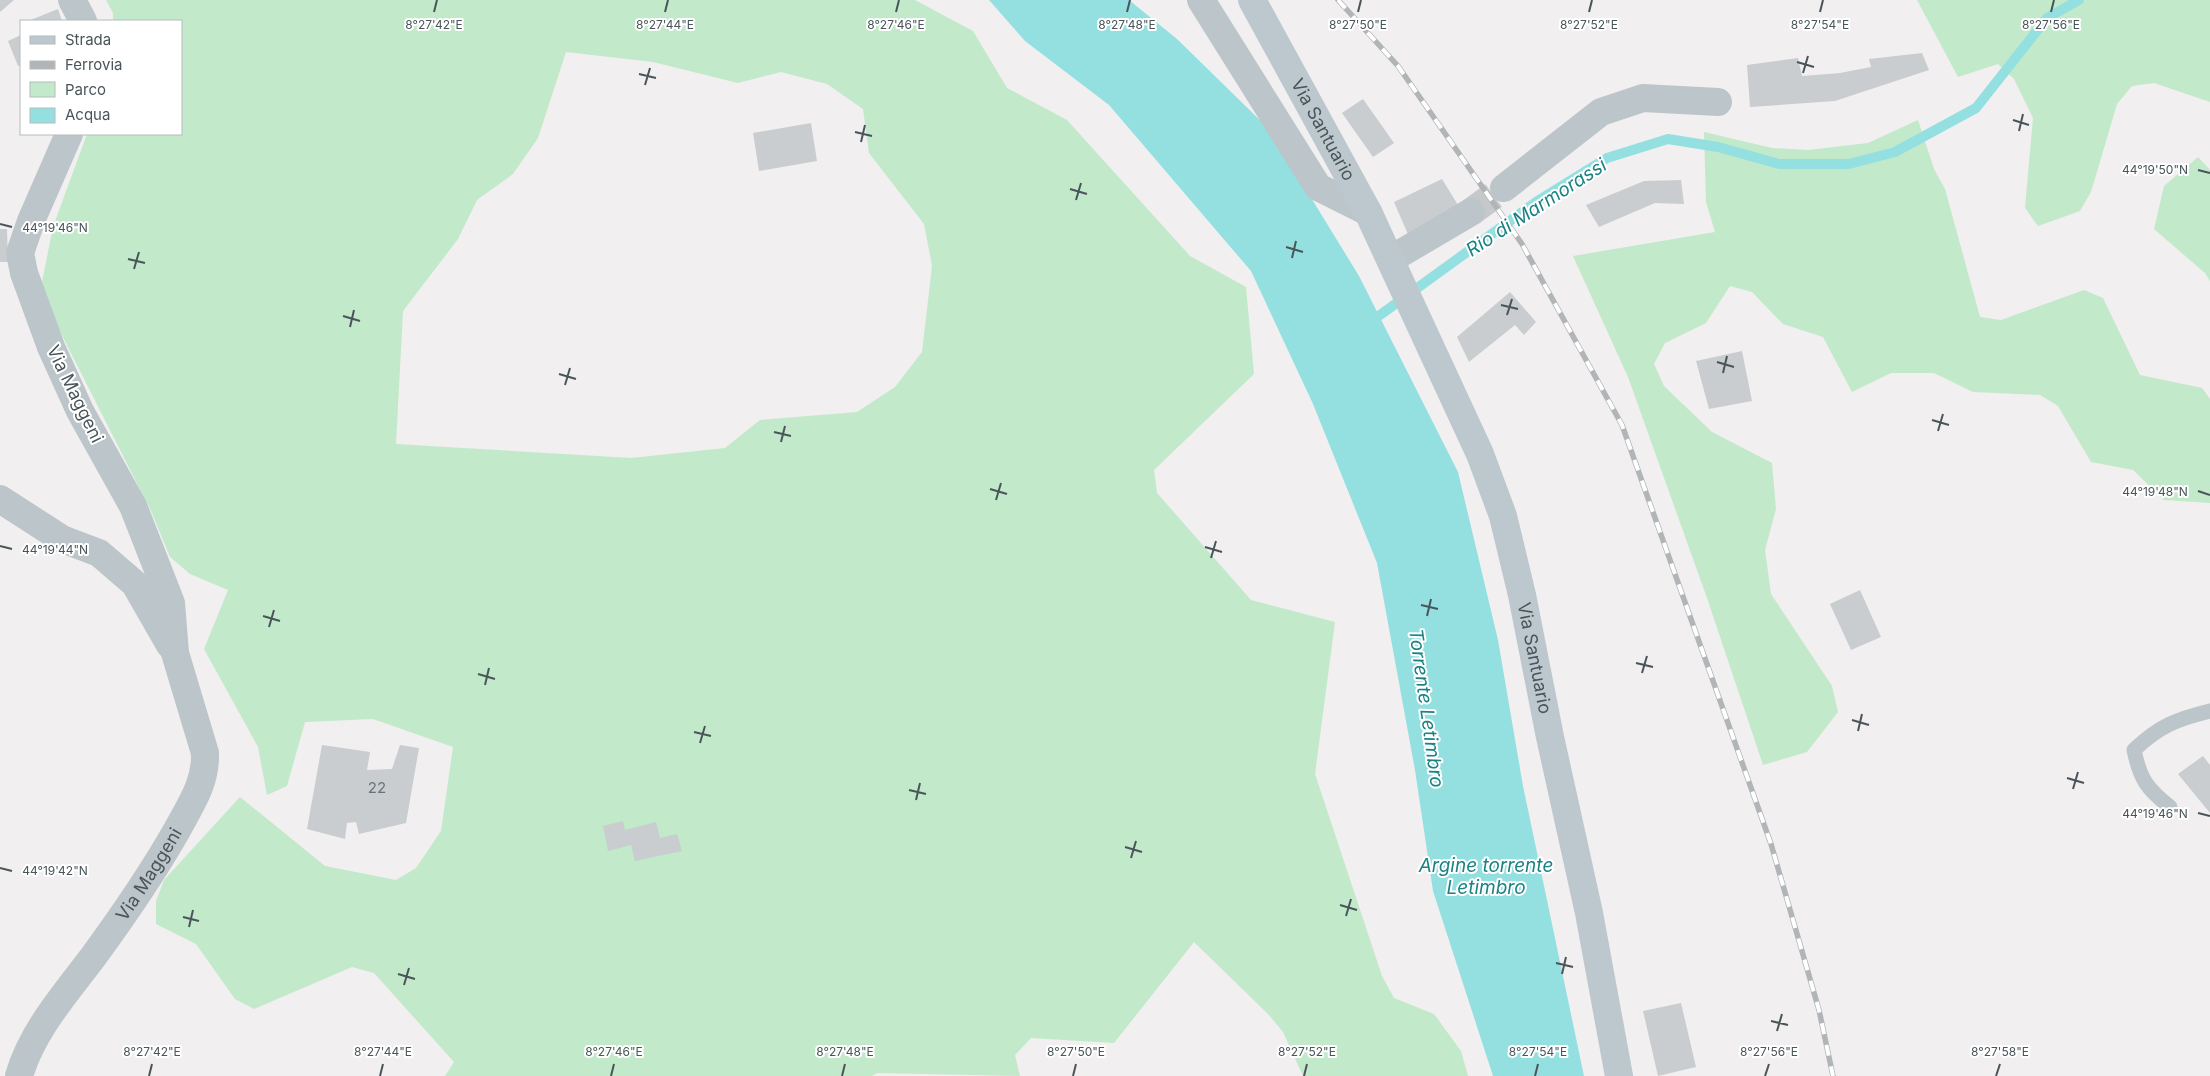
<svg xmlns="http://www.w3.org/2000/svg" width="2210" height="1076" viewBox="0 0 2210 1076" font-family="Inter,sans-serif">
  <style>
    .green { fill: #c2e9ca; fill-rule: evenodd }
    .water { fill: #94e0e1 }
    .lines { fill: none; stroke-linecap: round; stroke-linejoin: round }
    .stream { stroke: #94e0e1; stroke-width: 10 }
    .building { fill: #c9cdcf }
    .minor-tunnel { stroke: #c7c8ca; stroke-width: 28; stroke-dasharray: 28 14; stroke-linecap: butt }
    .service { stroke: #bcc5c9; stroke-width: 15 }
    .minor { stroke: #bcc5c9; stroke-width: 28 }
    .secondary { stroke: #bcc8ce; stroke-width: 28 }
    .rail-casing { stroke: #b1b5b8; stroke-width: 5.5 }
    .rail { stroke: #fff; stroke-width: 4; stroke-dasharray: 11; stroke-linecap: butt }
    .ticks { fill: none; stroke: #495559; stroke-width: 2 }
    .labels { text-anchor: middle; stroke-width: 4; stroke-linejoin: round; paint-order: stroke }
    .number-label { font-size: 15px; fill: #697376 }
    .street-label { font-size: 18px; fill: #495559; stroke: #fff }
    .water-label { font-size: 19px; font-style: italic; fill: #1b8284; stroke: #fff }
    .ticks-label { font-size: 12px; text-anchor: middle; fill: #495559; stroke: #fff; stroke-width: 4; stroke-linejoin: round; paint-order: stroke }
  </style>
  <rect width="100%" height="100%" fill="#f1efef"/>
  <g class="green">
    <path d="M106,0H915L973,31L1007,88L1067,120L1190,256L1246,287L1254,374L1154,470L1157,493L1251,600L1335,622L1315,774L1382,976L1394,998L1434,1014L1461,1051L1468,1076H1303L1283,1032L1269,1015L1194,942L1114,1043L1031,1038L1015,1055L1020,1076L877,1073L872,1076H445L454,1062L374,973L352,967L254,1009L235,999L196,944L156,924V901L164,880L240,797L325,866L396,880L416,868L441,831L453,747L373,719L305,722L287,786L267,795L258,747L204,649L228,590L190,574L170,557L151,511L40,292L53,227L87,134H181V21H113V13ZM566,52L653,62L738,83L781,72L827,84L863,109L869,153L924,224L932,266L922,352L895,387L857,412L760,420L725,448L631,458L396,444L403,311L458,239L477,200L513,174L538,138Z"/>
    <polygon points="1917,0 2210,0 2210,102 2154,83 2132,86 2117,104 2091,192 2080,211 2038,226 2025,208 2033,118 2014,79 1998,64 1958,77"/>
    <polygon points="1918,120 1934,169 1945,189 1980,317 2001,320 2084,290 2103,298 2140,375 2202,388 2210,399 2210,503 2164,500 2133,470 2091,462 2058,406 2040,395 1973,392 1934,373 1891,373 1852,392 1823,337 1783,324 1752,292 1730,286 1706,323 1665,343 1654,364 1664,386 1712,432 1772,463 1776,509 1765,550 1771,594 1832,686 1838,712 1807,752 1763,765 1707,598 1628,377 1573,256 1715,232 1706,202 1704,132 1772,148 1808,150 1868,143"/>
    <polygon points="2198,157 2210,170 2210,281 2205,273 2154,229 2164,186"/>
  </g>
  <polygon class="water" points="989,0 1129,0 1177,39 1269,129 1359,276 1458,472 1498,640 1523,786 1584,1076 1493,1076 1433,891 1415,770 1377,563 1313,404 1251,271 1109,105 1025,41"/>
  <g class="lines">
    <polyline class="stream" points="1369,323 1536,202 1607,158 1668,139 1718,147 1779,164 1849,164 1895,152 1976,108 2047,18 2079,0"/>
  </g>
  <g class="building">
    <polygon points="0,0 14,0 0,12"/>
    <polygon points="58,9 62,21 28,21"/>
    <polygon points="21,35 21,65 18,66 8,41"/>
    <polygon points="1922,53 1929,70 1835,101 1750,107 1747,65 1798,58 1802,76 1840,73 1871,67 1869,59"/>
    <polygon points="1363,99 1394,143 1373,157 1342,113"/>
    <polygon points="811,123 817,161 759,171 753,133"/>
    <polygon points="1442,179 1461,210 1410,239 1394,202"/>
    <polygon points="1681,180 1684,204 1655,203 1599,227 1586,205 1644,181"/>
    <polygon points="0,229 7,229 8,262 0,262"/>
    <polygon points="1510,292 1536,322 1524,335 1515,325 1469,362 1457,337"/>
    <polygon points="1742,351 1752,401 1709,409 1696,361"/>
    <polygon points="1860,590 1881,637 1851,650 1830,604"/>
    <polygon points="322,745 370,752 367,770 392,769 400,745 419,748 406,823 359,834 356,822 347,823 345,839 307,829"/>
    <polygon points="2203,756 2210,765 2210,813 2178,774"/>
    <polygon points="623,821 625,830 656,822 660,838 677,834 682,851 635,861 631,845 608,851 603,826"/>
    <polygon points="1681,1003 1696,1067 1658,1076 1643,1011"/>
  </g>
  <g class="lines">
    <polyline class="minor-tunnel" points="1471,212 1504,188"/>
    <path class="service" d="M2170,807C2147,789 2140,779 2134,750C2159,726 2177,719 2210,711"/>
    <g class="minor">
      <polyline points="72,0 83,21"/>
      <polyline points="1201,0 1318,187 1368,212"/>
      <polyline points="1504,188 1601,112 1643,98 1718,102"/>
      <polyline points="1391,259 1471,212"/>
      <polyline points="0,499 62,539 99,553 135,584 170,645"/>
      <path id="s1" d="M19,1076C32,1031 65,994 93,957C123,916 152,874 177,830C191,804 206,783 205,753L175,653L171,603L133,506L80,411L51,347L24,273L20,253L31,221L69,134"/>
    </g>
    <path class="secondary" id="s2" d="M1252,0L1368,212L1480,454L1503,516L1522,595L1550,737L1589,913L1619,1076"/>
    <g class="rail-casing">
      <polyline id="rail" points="1338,0 1398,66 1522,244 1622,425 1771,844 1819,1010 1833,1076"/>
    </g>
    <use href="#rail" class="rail"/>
  </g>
  <path class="ticks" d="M434,12L437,0M665,12L668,0M896,12L899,0M1127,12L1130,0M1358,12L1361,0M1589,12L1592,0M1820,12L1823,0M2051,12L2054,0M1797,62L1814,67M1803,73L1808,56M639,74L656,78M645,85L650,68M2013,120L2029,125M2019,131L2023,114M855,132L872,136M861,142L865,125M2198,170L2210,173M1070,189L1087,194M1076,200L1081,183M0,224L12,227M1286,247L1303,252M1292,258L1296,241M128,259L145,263M134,269L139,252M1501,305L1518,309M1507,315L1512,299M343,316L360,321M350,327L354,310M1717,362L1734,367M1723,373L1727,356M559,374L576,379M565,385L570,368M1932,420L1949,425M1938,431L1943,414M774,432L791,436M781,442L785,426M990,489L1007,494M2198,491L2210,495M996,500L1001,483M0,546L12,549M1205,547L1222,552M1211,558L1216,541M1421,605L1438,609M263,616L280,621M1427,616L1431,599M269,627L274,610M1636,663L1653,667M1642,673L1647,656M478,674L495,679M485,685L489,668M1852,720L1869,725M1858,731L1862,714M694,732L711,736M700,743L705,726M2067,778L2084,783M2073,789L2078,772M909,790L926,794M916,800L920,783M2198,813L2210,816M1125,847L1142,852M1131,858L1136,841M0,868L12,871M1340,905L1357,910M1346,916L1351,899M183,917L199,921M189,927L193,910M1556,963L1573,967M398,974L415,979M1562,974L1566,957M404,985L409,968M1771,1021L1788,1025M1777,1031L1782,1014M149,1076L152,1064M380,1076L383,1064M611,1076L614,1064M842,1076L845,1064M1073,1076L1076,1064M1304,1076L1307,1064M1535,1076L1538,1064M1765,1076L1769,1064M1996,1076L2000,1064"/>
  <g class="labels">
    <g class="number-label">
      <text x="377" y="793">22</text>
    </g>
    <g class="street-label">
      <text dy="6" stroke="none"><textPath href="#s2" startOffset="148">Via Santuario</textPath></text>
      <text transform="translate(75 394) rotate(64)" y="6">Via Maggeni</text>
      <text dy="6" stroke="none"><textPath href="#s2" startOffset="720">Via Santuario</textPath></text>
      <text dy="6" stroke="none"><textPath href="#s1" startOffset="241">Via Maggeni</textPath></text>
    </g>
    <g class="water-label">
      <text transform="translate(1536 207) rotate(-33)" y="7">Rio di Marmorassi</text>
      <text transform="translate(1427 708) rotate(82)" y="7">Torrente Letimbro</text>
      <text x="1486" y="872">Argine torrente<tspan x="1486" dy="22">Letimbro</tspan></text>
    </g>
  </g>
  <g class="ticks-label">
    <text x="665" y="29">8°27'44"E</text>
    <text x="434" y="29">8°27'42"E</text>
    <text x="896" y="29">8°27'46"E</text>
    <text x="1127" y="29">8°27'48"E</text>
    <text x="1358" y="29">8°27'50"E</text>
    <text x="1589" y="29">8°27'52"E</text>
    <text x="1820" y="29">8°27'54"E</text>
    <text x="2051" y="29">8°27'56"E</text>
    <text x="2155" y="174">44°19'50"N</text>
    <text x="55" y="232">44°19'46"N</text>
    <text x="2155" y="496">44°19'48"N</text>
    <text x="55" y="554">44°19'44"N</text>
    <text x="2155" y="818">44°19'46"N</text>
    <text x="55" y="875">44°19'42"N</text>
    <text x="152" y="1056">8°27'42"E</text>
    <text x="383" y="1056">8°27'44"E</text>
    <text x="614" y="1056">8°27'46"E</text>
    <text x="845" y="1056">8°27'48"E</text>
    <text x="1076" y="1056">8°27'50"E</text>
    <text x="1307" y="1056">8°27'52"E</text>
    <text x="1538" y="1056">8°27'54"E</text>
    <text x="1769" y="1056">8°27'56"E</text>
    <text x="2000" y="1056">8°27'58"E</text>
  </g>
  <rect x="20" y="20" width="162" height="115" fill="#ffffff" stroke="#b6bbbd"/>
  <rect x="30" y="36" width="25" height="8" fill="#bcc8ce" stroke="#b6bbbd"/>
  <text x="65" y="45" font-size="15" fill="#495559">Strada</text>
  <rect x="30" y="61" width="25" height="8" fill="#b1b5b8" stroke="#b6bbbd"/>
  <text x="65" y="70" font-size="15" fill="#495559">Ferrovia</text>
  <rect x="30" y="82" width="25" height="15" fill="#c2e9ca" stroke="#b6bbbd"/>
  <text x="65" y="95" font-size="15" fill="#495559">Parco</text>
  <rect x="30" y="108" width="25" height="15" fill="#94e0e1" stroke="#b6bbbd"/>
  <text x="65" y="120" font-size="15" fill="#495559">Acqua</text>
</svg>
